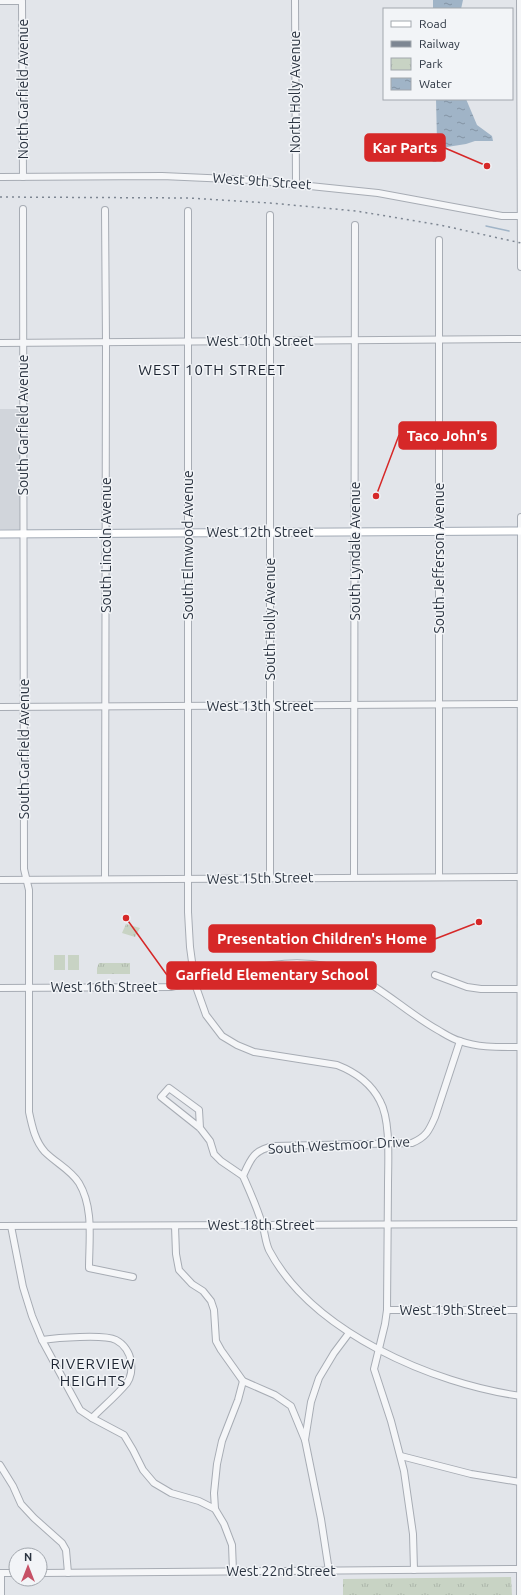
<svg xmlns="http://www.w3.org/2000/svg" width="521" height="1595" viewBox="0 0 521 1595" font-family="Ubuntu,sans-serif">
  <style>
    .built { fill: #d1d5db }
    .park { fill: url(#park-tufts) }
    .pitch { fill: #c8d3c4 }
    .water { fill: url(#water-ripples) }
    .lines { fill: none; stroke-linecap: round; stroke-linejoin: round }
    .stream { stroke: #a0b4c7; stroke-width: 1.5 }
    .minor-casing { stroke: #a7acb4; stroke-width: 8 }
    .major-casing { stroke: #a2aab5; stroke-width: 9 }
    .minor { stroke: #f5f6f8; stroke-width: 6 }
    .major { stroke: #fff; stroke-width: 7 }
    .rail { stroke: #7d8692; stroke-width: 1.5; stroke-dasharray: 2 4; stroke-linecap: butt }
    .labels { text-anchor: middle; stroke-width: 3; stroke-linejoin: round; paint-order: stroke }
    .street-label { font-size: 14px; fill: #2b3441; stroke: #f2f4f7 }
    .neighbourhood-label { font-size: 15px; letter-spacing: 1px; fill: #1d2532; stroke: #f2f4f7 }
    .leader { fill: none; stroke: #d62828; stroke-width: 1.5 }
    .callout-dot { fill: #d62828; stroke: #f2f4f7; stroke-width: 1.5 }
    .callout { fill: #d62828; stroke: #d62828; stroke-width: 1.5 }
    .callout-label { font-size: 15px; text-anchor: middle; font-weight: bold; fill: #fff }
  </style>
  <defs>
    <pattern id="park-tufts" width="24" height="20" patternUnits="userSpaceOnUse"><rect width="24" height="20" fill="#c8d3c4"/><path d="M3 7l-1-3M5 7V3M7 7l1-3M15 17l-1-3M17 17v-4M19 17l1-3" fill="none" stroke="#acb6aa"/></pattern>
    <pattern id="water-ripples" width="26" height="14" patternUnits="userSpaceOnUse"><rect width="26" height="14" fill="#a0b4c7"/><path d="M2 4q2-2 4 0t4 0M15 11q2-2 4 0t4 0" fill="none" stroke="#8393a3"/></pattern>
  </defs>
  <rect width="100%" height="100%" fill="#e2e5ea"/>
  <rect class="built" x="0" y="409" width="21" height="120"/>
  <g class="park">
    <polygon points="126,924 140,928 135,937 122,933"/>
    <polygon points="99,963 130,963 130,974 97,974 97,968"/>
    <polygon points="511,1577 512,1595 343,1595 343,1579"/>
  </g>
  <g class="pitch">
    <rect x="54" y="955" width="11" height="15"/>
    <rect x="68" y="955" width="11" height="15"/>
  </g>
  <g class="water">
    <polygon points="433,0 463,0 461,9 433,9"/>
    <polygon points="436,99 466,99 477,125 492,136 493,141 475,141 466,144 447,147 436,162 433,162 431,159 437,141"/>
  </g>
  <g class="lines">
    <polyline class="stream" points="486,226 509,231"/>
    <g class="minor-casing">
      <g id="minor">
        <polyline points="295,0 296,183"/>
        <polyline points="520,0 521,267"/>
        <polyline points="0,1 22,1 23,177"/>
        <polyline points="0,177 162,176 252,180 378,193 502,216 521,216"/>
        <path d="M23,209L24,869L29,890V1112C32,1126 35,1141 45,1152C56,1163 71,1170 79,1183C94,1208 89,1241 89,1268L133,1277"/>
        <path d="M188,211V912L190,947L195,984L206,1015L222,1036L237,1045L254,1052L337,1065C355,1072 371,1083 380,1101C391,1121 388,1162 388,1185C388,1226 387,1268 387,1310L385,1324L374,1369L391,1421L404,1471L413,1534L414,1570"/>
        <polyline points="270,215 270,878"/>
        <polyline points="439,240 439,877"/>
        <polyline points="0,343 521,339"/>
        <polyline points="0,707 521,704"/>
        <polyline points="354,877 355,225"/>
        <polyline points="105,879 106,342 105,210"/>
        <polyline points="0,880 521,877"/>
        <polyline points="435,975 467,987 481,989 520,989"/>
        <path d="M0,988L171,987C223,979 272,955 326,966C370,974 400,1009 438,1030C445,1034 452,1039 460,1041C479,1048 500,1047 520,1047"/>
        <path d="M460,1041L435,1117C429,1131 426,1137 412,1143L274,1146C254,1150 251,1158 243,1176C250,1192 257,1207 262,1224C265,1232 265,1241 269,1250C312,1332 433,1384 521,1396"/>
        <polyline points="200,1128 199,1110 169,1088 161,1097 200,1128 210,1141 214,1154 221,1161 243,1176"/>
        <polyline points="0,1226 521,1224"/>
        <polyline points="11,1226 23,1287 32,1316 42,1340 80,1410 92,1418 124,1435 133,1450 143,1470 154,1483 171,1493 199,1501 215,1509"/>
        <polyline points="175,1226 176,1254 179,1270 192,1284 203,1291 211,1301 214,1310 216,1341 221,1350 243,1381 275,1395 291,1406 305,1440"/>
        <polyline points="387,1310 520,1310"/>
        <path d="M42,1340C56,1338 104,1334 116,1340C124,1344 130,1353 131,1362C132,1369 131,1377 127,1383C117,1395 103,1407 92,1418"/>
        <polyline points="401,1456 471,1474 520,1482"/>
        <polyline points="0,1465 13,1486 21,1504 34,1518 62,1543 66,1550 68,1573"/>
        <polyline points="233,1571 232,1545 224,1524 215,1509 214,1493 217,1464 222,1441 238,1400 243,1381"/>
        <polyline points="329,1571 321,1519 305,1440 311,1402 319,1378 334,1353 349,1333"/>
        <polyline points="0,1573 16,1573"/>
        <polyline points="40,1573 521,1569"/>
        <polyline points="1,1595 1,1573"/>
        <polyline points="520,1595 521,517"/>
      </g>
    </g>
    <g class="major-casing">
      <polyline id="major" points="0,534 521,531"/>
    </g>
    <use href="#minor" class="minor"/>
    <use href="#major" class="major"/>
    <polyline class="rail" points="0,197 188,198 270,203 356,211 440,225 521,243"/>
  </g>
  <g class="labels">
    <g class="street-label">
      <text transform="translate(23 89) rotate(-90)" y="5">North Garfield Avenue</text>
      <text transform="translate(295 92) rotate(-90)" y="5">North Holly Avenue</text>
      <text transform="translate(262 181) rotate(4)" y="5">West 9th Street</text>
      <text x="260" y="346">West 10th Street</text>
      <text transform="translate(23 425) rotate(-90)" y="5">South Garfield Avenue</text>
      <text x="260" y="537">West 12th Street</text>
      <text transform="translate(106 545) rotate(-90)" y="5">South Lincoln Avenue</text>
      <text transform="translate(188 545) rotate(-90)" y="5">South Elmwood Avenue</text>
      <text transform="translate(355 551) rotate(-90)" y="5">South Lyndale Avenue</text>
      <text transform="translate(439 558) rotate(-90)" y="5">South Jefferson Avenue</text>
      <text transform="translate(270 619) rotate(-90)" y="5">South Holly Avenue</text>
      <text x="260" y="711">West 13th Street</text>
      <text transform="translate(24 749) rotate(-90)" y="5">South Garfield Avenue</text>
      <text transform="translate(260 878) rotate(-1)" y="5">West 15th Street</text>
      <text x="104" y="992">West 16th Street</text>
      <text transform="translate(339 1145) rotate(-3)" y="5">South Westmoor Drive</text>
      <text x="261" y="1230">West 18th Street</text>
      <text x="453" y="1315">West 19th Street</text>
      <text x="281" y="1576">West 22nd Street</text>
    </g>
    <g class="neighbourhood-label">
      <text x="212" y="375">WEST 10TH STREET</text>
      <text x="93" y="1369">RIVERVIEW<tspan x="93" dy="17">HEIGHTS</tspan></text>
    </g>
  </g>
  <path class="leader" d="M487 166L445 148M376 496L399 435M479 922L435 939M126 918L167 975"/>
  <g class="callout-dot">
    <circle cx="487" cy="166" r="4"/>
    <circle cx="376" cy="496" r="4"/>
    <circle cx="479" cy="922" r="4"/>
    <circle cx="126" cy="918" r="4"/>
  </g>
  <g class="callout">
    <rect x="365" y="134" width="80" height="27" rx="4"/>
    <rect x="399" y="422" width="97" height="27" rx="4"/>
    <rect x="209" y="925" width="226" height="27" rx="4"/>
    <rect x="167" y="962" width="209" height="27" rx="4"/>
  </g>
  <g class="callout-label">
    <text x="405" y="153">Kar Parts</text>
    <text x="447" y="441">Taco John's</text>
    <text x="322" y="944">Presentation Children's Home</text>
    <text x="272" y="980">Garfield Elementary School</text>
  </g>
  <rect x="383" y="8" width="130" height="92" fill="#f2f4f7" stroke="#a2a7ae"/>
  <rect x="391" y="21" width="20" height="6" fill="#ffffff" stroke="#a2a7ae"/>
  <text x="419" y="28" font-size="12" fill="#2b3441">Road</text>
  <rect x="391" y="41" width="20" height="6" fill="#7d8692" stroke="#a2a7ae"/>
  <text x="419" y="48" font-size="12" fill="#2b3441">Railway</text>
  <rect x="391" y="58" width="20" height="12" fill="url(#park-tufts)" stroke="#a2a7ae"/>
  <text x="419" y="68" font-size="12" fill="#2b3441">Park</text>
  <rect x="391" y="78" width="20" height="12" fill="url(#water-ripples)" stroke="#a2a7ae"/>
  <text x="419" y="88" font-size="12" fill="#2b3441">Water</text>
  <g transform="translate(28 1567)"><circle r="19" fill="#f2f4f7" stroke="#a2a7ae"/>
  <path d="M0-3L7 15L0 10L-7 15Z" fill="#c65166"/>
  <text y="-6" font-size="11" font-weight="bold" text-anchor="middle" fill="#2b3441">N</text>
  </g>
</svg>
